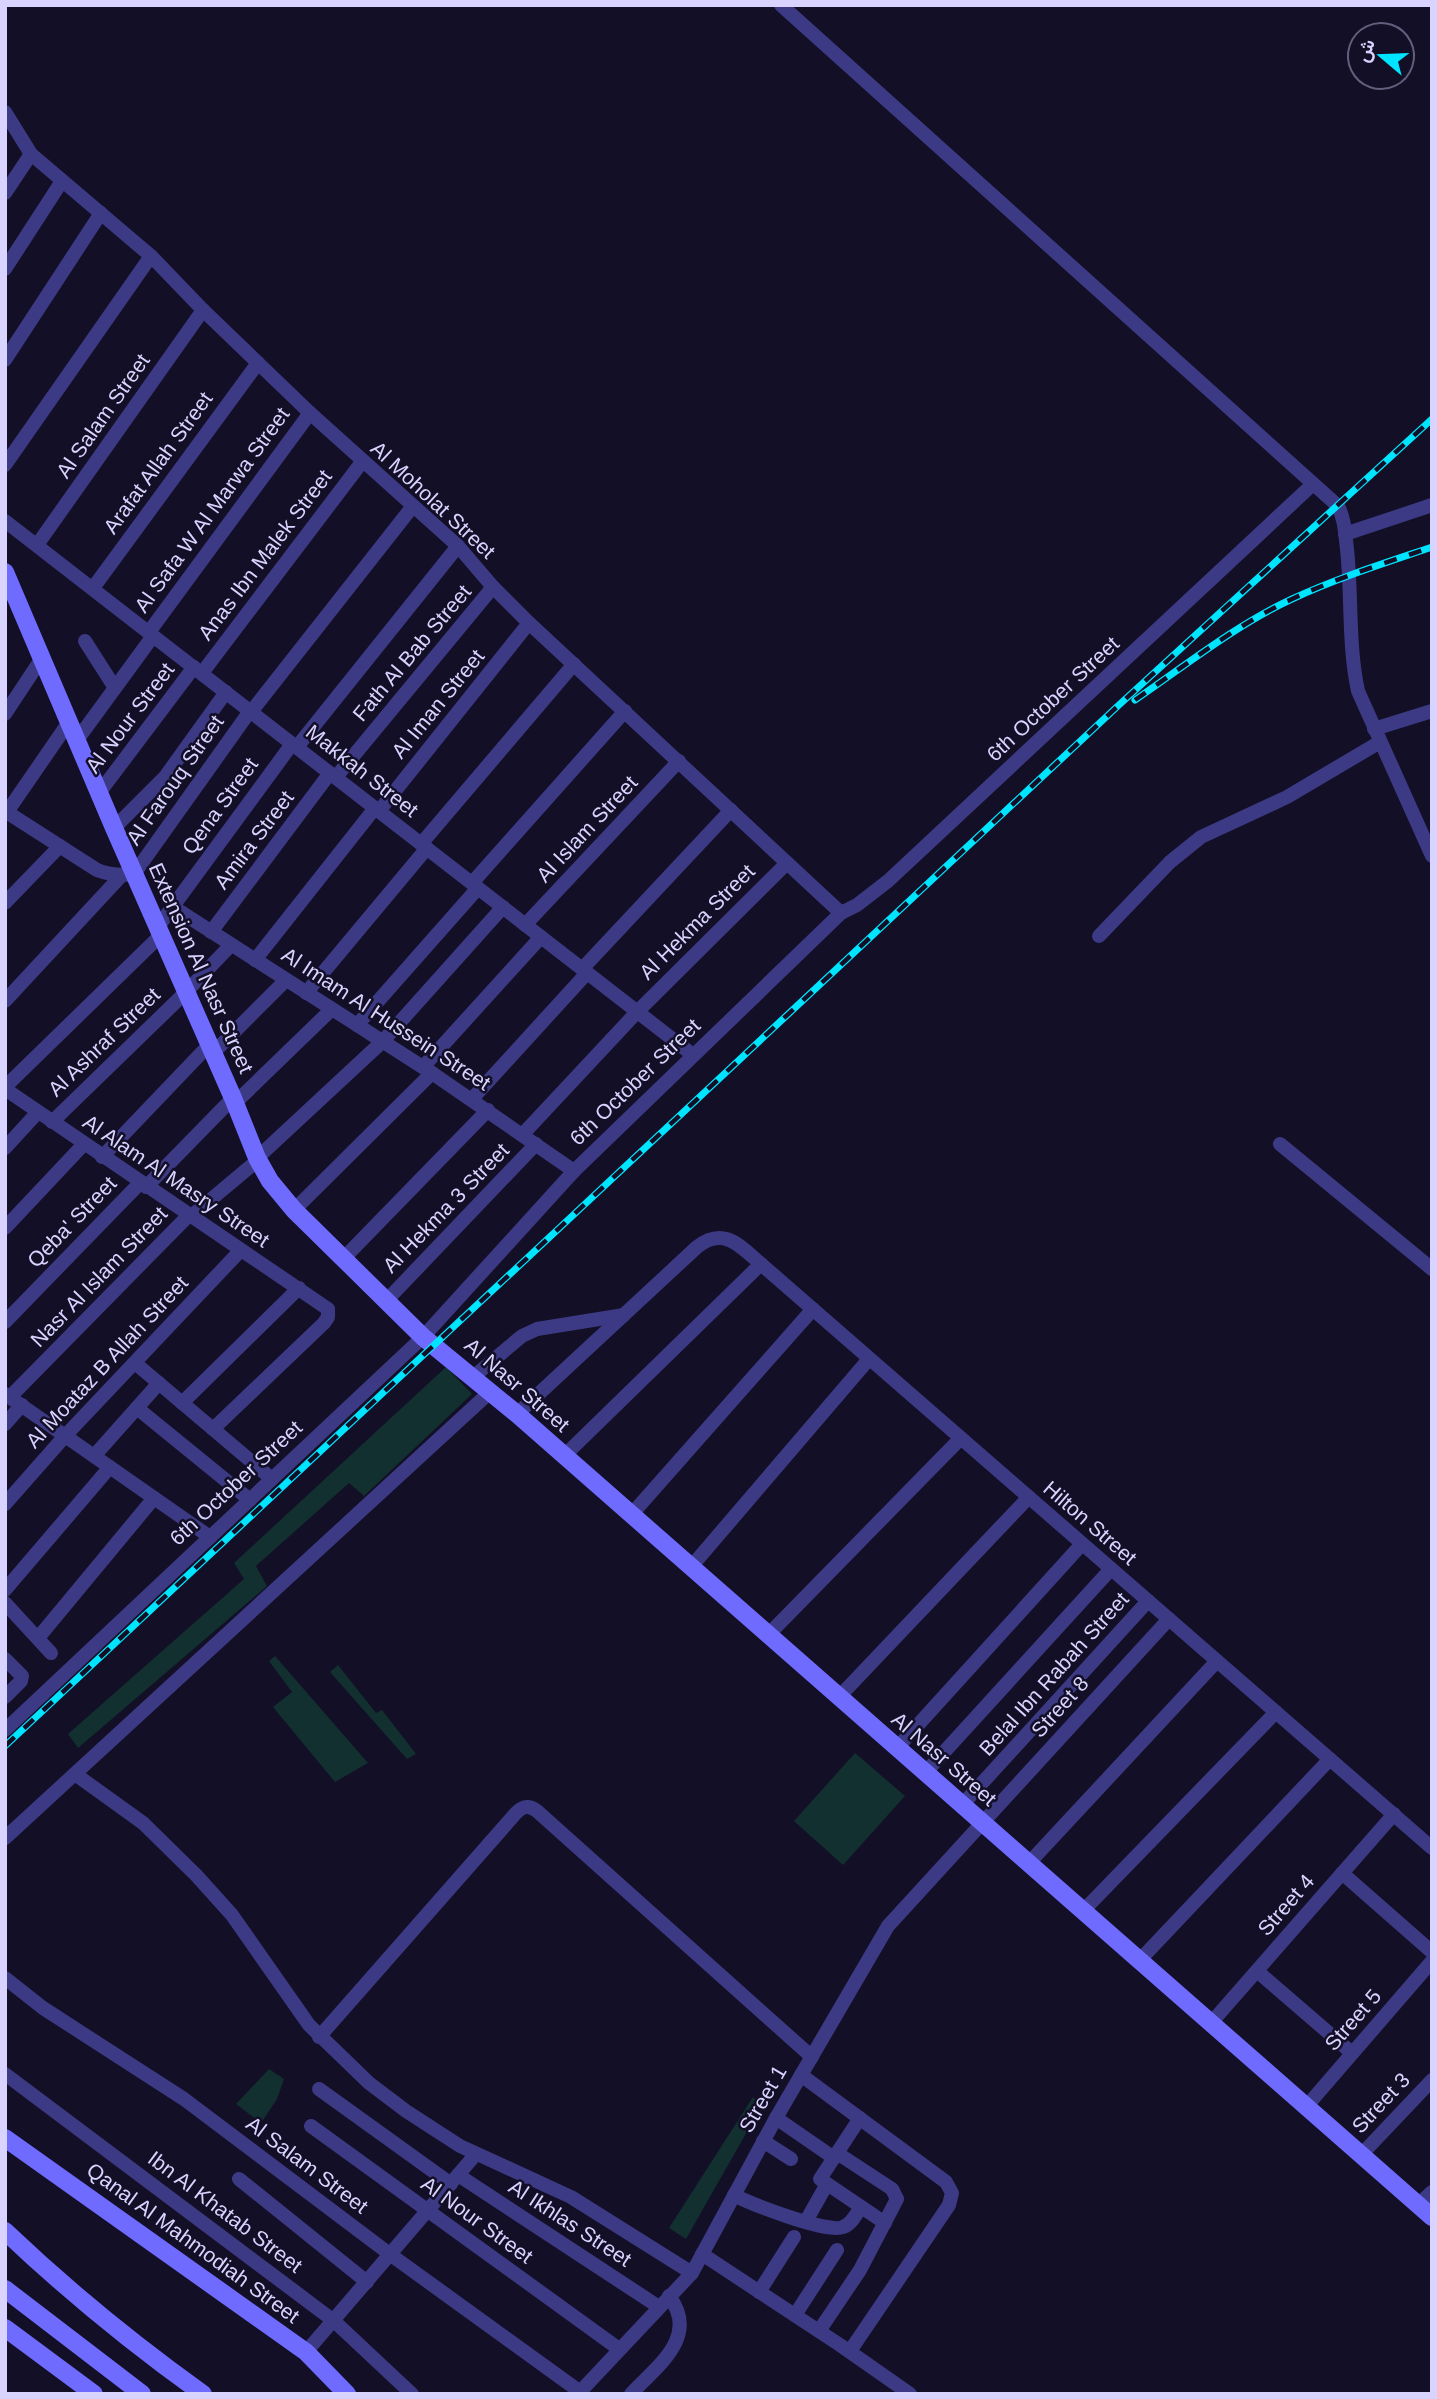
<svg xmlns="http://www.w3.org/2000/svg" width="1437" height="2399" viewBox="0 0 1437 2399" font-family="Helvetica,Vazirmatn,sans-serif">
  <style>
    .green { fill: #12302f }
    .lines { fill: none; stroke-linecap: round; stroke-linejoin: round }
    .street { stroke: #3d3a85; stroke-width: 14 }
    .secondary { stroke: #6f6bff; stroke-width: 18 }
    .rail-casing { stroke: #00e5ff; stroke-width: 7 }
    .rail { stroke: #130f26; stroke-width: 4.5; stroke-dasharray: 13; stroke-linecap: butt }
    .labels { text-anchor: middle; stroke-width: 5; stroke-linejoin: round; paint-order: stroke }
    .street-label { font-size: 21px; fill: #d9d4ff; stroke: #130f26 }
  </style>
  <rect width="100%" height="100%" fill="#130f26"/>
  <g class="green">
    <polygon points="446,1367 472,1394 364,1496 349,1483 256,1566 267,1586 78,1748 68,1734 244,1579 234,1563"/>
    <polygon points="275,1656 368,1763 335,1782 273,1707 292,1692 269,1661"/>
    <polygon points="338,1665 376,1713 382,1710 416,1754 407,1759 330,1672"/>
    <polygon points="855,1753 905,1796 843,1865 794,1821"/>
    <polygon points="269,2069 284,2079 277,2099 261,2123 236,2104"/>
    <polygon points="753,2097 761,2107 686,2239 669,2228"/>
  </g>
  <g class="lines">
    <g class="street">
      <path d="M781,5L1338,506C1345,520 1345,534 1347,549C1352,596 1348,645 1358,691L1432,856"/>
      <polyline points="5,112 31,154 151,256 203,310 310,413 458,546 493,587 529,623 841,913"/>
      <polyline points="5,193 31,154"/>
      <polyline points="5,269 62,181"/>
      <polyline points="5,360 101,213"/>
      <polyline points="5,465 151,256"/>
      <polyline points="5,521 693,1055"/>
      <polyline points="1345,534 1432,505"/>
      <polyline points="37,545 203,310"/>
      <polyline points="93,588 258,363"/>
      <polyline points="149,632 310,413"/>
      <polyline points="85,641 115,688"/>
      <polyline points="202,673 362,462"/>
      <polyline points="251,712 413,506"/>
      <polyline points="5,714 42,658"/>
      <polyline points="1374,729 1432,711"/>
      <polyline points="77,740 153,636"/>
      <polyline points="297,747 458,546"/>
      <polyline points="336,777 493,587"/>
      <polyline points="99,793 194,667"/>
      <path d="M5,811L97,870C110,875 120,876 134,874L250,711"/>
      <polyline points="379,811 529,623"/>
      <polyline points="7,812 69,722"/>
      <polyline points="114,828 165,777 226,692"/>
      <polyline points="421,844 574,664"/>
      <polyline points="472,883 625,711"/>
      <polyline points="5,903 60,846"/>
      <polyline points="173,907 432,1073 574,1171"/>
      <polyline points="525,925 679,761"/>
      <polyline points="157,928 292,744"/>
      <polyline points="211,932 330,773"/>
      <polyline points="1099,936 1170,862 1201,837 1287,797 1380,742"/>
      <polyline points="255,960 375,808"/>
      <polyline points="582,969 731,810"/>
      <polyline points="306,993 427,848"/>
      <polyline points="5,1001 121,876"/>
      <polyline points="357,1025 478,888"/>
      <polyline points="213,1053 286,980"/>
      <polyline points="423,1067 541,937"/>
      <polyline points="5,1087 161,935"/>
      <polyline points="5,1089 328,1309 328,1317 324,1323 213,1429"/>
      <polyline points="472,1099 587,973"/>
      <polyline points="235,1103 332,1009"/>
      <polyline points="52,1122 186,992 231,945"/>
      <polyline points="523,1134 637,1012 787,863"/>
      <polyline points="1280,1144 1432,1269"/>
      <polyline points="5,1148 38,1112"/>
      <polyline points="102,1157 209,1045"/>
      <polyline points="257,1158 383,1041 503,907"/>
      <polyline points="146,1187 233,1098"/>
      <polyline points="294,1210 432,1073"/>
      <polyline points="190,1217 258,1160"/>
      <polyline points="5,1228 84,1144"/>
      <polyline points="343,1259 488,1110"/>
      <polyline points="386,1301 536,1144"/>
      <polyline points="5,1322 140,1183"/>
      <polyline points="135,1363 272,1479"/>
      <polyline points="473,1377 522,1336 537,1329 624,1315"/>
      <polyline points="5,1394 210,1537"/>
      <polyline points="10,1397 188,1216"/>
      <polyline points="182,1403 299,1288"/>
      <polyline points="137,1408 250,1500"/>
      <path d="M517,1414L697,1247C724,1226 740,1246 761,1264L1432,1848"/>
      <polyline points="5,1424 22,1405"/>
      <polyline points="94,1456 159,1383"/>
      <polyline points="564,1456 761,1264"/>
      <polyline points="5,1504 65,1436 241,1250"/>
      <polyline points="631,1515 813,1309"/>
      <polyline points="691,1567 869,1359"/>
      <polyline points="5,1590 110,1467"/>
      <polyline points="5,1603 51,1653"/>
      <polyline points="768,1635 961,1438"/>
      <polyline points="38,1638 154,1498"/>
      <polyline points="5,1659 22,1676 21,1681 5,1697"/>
      <polyline points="839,1697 1029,1497"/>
      <polyline points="5,1730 423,1337 574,1171 841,913 857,905 888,881 1313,484"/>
      <polyline points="897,1748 1082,1544"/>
      <polyline points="925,1773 1111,1569"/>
      <polyline points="75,1774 143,1823 196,1875 232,1915 309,2025 369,2083 406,2111 460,2146 571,2197 692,2273"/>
      <polyline points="962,1805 1148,1601"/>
      <polyline points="5,1838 490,1392"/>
      <polyline points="1029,1863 1217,1661"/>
      <polyline points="1342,1873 1432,1952"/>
      <polyline points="1083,1911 1276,1712"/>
      <polyline points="1139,1961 1330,1759"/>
      <polyline points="1257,1971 1352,2053"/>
      <polyline points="5,1978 43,2008 184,2099 391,2255 579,2391"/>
      <polyline points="1211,2023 1394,1814"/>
      <path d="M319,2037L516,1813C523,1806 529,1805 537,1811L812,2057"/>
      <polyline points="5,2074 334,2321 412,2394"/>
      <polyline points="801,2075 946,2182 952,2193 949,2205 850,2351"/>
      <polyline points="319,2089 451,2184"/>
      <polyline points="1306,2107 1432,1961"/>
      <polyline points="776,2118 834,2158"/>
      <polyline points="860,2118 820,2179 885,2223"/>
      <polyline points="311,2126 619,2349"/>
      <polyline points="763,2141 791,2159"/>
      <polyline points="1361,2155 1432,2080"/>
      <polyline points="458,2175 659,2307"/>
      <polyline points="239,2179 367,2282"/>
      <path d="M734,2195C751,2204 828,2234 843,2227C852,2224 856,2214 861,2207"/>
      <polyline points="1418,2205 1432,2192"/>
      <polyline points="806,2221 827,2184"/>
      <polyline points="702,2254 840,2345 910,2394"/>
      <polyline points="759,2292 794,2237"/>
      <polyline points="795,2315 837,2250"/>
      <polyline points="819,2331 860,2270 897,2199 892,2189 837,2153"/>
      <polyline points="306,2352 476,2154"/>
      <polyline points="578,2394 692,2273 776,2118 888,1926 1169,1619"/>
      <path d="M631,2394C657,2366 700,2337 669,2296"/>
    </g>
    <g class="secondary">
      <polyline points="5,572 114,828 233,1098 257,1158 270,1181 294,1210 423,1337 517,1414 1432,2217"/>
      <polyline points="5,2138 306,2352 347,2394"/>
      <path d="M5,2231C67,2290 133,2344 203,2394"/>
      <polyline points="5,2289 142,2394"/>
      <polyline points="5,2328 94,2394"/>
    </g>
    <g class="rail-casing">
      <g id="rail">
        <path d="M1135,700C1186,665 1236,625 1292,599C1337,578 1385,563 1432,547"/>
        <polyline points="5,1746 1120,704 1432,419"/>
      </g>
    </g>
    <use href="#rail" class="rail"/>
  </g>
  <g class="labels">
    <g class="street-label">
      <text transform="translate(103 416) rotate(-55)" y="7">Al Salam Street</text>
      <text transform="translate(158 463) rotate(-54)" y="7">Arafat Allah Street</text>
      <text transform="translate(433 500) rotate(43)" y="7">Al Moholat Street</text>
      <text transform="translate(212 510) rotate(-54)" y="7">Al Safa W Al Marwa Street</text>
      <text transform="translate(265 555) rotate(-53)" y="7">Anas Ibn Malek Street</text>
      <text transform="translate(412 653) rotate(-50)" y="7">Fath Al Bab Street</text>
      <text transform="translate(1053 699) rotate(-43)" y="7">6th October Street</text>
      <text transform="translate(438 704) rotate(-51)" y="7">Al Iman Street</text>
      <text transform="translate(130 718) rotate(-53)" y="7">Al Nour Street</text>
      <text transform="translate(362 771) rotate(38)" y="7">Makkah Street</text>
      <text transform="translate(175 780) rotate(-55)" y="7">Al Farouq Street</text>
      <text transform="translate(220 806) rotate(-54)" y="7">Qena Street</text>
      <text transform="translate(587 829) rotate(-47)" y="7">Al Islam Street</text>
      <text transform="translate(254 840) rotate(-53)" y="7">Amira Street</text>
      <text transform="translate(697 922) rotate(-45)" y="7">Al Hekma Street</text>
      <text transform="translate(201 968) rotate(66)" y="7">Extension Al Nasr Street</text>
      <text transform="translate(386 1019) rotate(33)" y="7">Al Imam Al Hussein Street</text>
      <text transform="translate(104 1042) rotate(-44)" y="7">Al Ashraf Street</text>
      <text transform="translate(635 1082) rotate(-44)" y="7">6th October Street</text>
      <text transform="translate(176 1181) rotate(34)" y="7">Al Alam Al Masry Street</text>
      <text transform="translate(446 1208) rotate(-46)" y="7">Al Hekma 3 Street</text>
      <text transform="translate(72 1222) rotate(-46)" y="7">Qeba' Street</text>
      <text transform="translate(99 1277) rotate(-46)" y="7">Nasr Al Islam Street</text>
      <text transform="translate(107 1362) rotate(-47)" y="7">Al Moataz B Allah Street</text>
      <text transform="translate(517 1385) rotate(41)" y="7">Al Nasr Street</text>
      <text transform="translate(236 1483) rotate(-43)" y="7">6th October Street</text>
      <text transform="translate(1090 1523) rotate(41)" y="7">Hilton Street</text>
      <text transform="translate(1054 1674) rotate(-48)" y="7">Belal Ibn Rabah Street</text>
      <text transform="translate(1060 1707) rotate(-48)" y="7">Street 8</text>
      <text transform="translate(944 1759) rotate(41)" y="7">Al Nasr Street</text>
      <text transform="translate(1286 1905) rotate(-49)" y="7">Street 4</text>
      <text transform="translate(1353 2020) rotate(-49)" y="7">Street 5</text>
      <text transform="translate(763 2099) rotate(-60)" y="7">Street 1</text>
      <text transform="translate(1381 2103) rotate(-47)" y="7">Street 3</text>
      <text transform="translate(307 2165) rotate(37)" y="7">Al Salam Street</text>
      <text transform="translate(225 2212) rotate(37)" y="7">Ibn Al Khatab Street</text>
      <text transform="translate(477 2220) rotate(36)" y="7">Al Nour Street</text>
      <text transform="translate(570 2223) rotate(33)" y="7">Al Ikhlas Street</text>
      <text transform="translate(193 2243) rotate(36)" y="7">Qanal Al Mahmodiah Street</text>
    </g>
  </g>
  <rect width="1437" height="2399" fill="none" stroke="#d9d4ff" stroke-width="14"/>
  <g transform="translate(1381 56) rotate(289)"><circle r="33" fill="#130f26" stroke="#625e7d" stroke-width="2"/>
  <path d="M0-5L12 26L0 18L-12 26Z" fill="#00e5ff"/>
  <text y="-10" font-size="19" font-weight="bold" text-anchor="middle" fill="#d9d4ff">ش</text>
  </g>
</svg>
